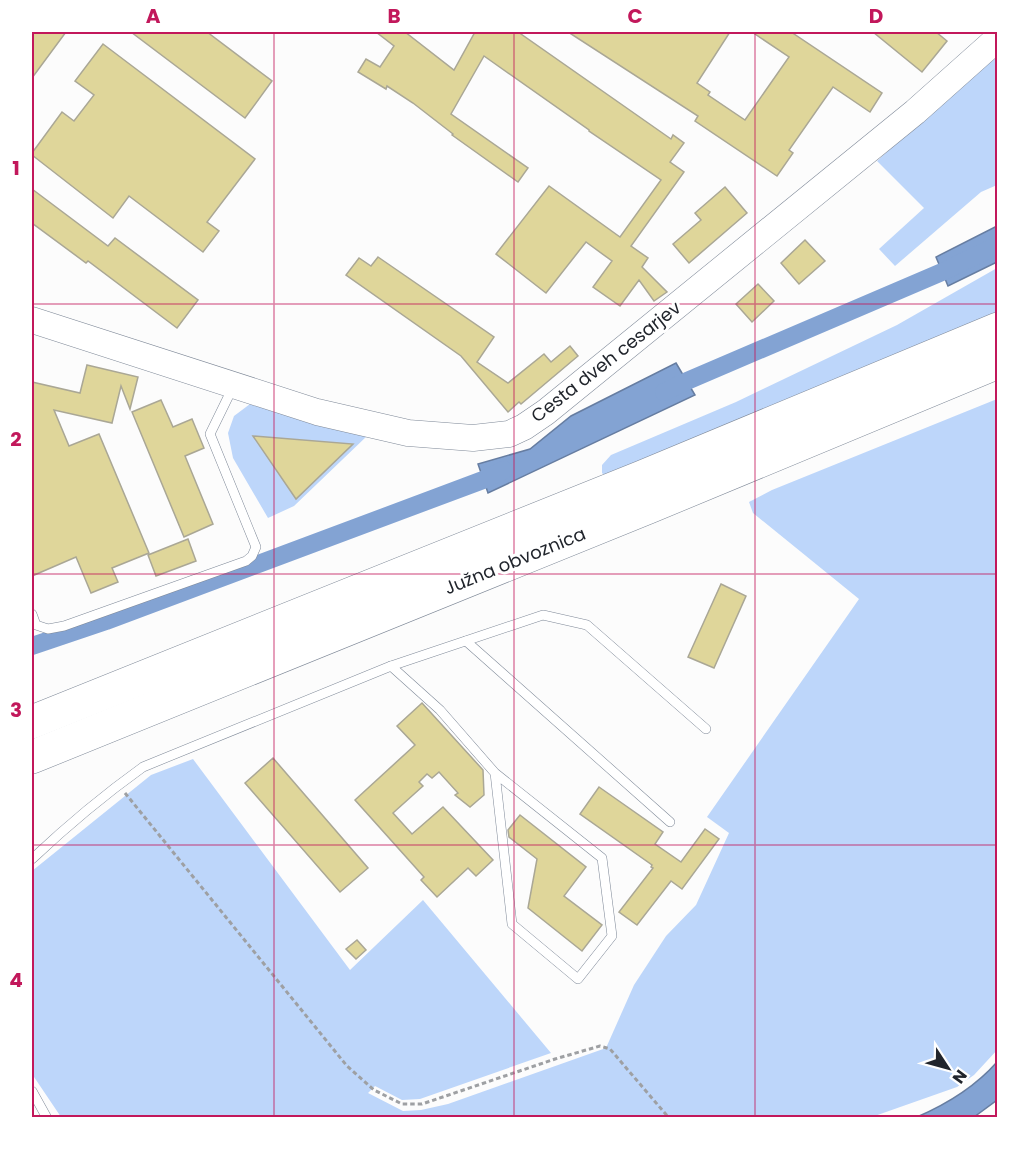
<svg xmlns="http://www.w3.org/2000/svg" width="1029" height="1149" viewBox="0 0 1029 1149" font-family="Poppins,sans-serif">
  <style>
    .green { fill: #bdd6fa }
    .water { fill: #83a3d3; stroke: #667da1; stroke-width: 1.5 }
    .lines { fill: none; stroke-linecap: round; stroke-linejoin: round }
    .canal { stroke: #83a3d3; stroke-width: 18 }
    .building { fill: #dfd69a; stroke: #aaa795; stroke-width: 1.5 }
    .lane-casing { stroke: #7f8998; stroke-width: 10 }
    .secondary-casing { stroke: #7f8998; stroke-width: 27 }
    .highway-casing { stroke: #7f8998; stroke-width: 34 }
    .path { stroke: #9ea0a3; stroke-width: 3; stroke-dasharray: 4.5 3; stroke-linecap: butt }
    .lane { stroke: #fff; stroke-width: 9 }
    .secondary { stroke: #fff; stroke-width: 26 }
    .highway { stroke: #fff; stroke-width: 33 }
    .grid { fill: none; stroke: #c2185b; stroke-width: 1.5; stroke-opacity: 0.55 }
    .labels { text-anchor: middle; stroke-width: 6; stroke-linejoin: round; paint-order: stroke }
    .street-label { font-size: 18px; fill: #21252c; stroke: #fff }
    .neatline { fill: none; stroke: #c2185b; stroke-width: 2 }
    .grid-label { font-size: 20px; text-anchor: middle; font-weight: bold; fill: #c2185b }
  </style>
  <rect width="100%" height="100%" fill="#fcfcfc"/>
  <g class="green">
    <polygon points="997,51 997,185 981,192 895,266 879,249 924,208 877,161"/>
    <polygon points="997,268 997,318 610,480 602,473 602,465 611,455 736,402 897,325"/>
    <polygon points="997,399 998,1049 974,1075 957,1087 869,1118 61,1117 32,1074 32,871 151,775 193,759 350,970 423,900 551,1053 420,1099 402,1100 375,1086 368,1093 403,1111 421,1110 448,1104 606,1048 634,985 666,936 696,905 729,833 707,817 859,599 753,513 749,502 772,490"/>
    <polygon points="250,404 316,425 367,436 294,506 268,518 233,458 228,433 234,416"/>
  </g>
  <g class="water">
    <polygon points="997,226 997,262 948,286 936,257"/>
    <polygon points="676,363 695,395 488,493 478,464 530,449 571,416"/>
    <path d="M997,1062V1100L974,1117H917C947,1104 975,1087 997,1062Z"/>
  </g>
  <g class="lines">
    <g class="canal">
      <polyline points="664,392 687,381 942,272 998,245"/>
      <polyline points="32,646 106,621 483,480 504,470"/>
    </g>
  </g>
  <g class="building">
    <polygon points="32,32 66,32 32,78"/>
    <polygon points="131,32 207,32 272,81 245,118"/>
    <polygon points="376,32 405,32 454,70 475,32 518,32 671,139 673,135 684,143 670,162 684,172 631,246 648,258 642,267 667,292 654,301 639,280 620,306 593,287 612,261 586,242 546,293 496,254 549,186 620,237 661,180 589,131 589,130 484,56 451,114 528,168 518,182 452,135 453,134 413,103 387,86 386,89 358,72 366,59 380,67 394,46"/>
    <polygon points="568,32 730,32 697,83 710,92 708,95 745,120 789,57 752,32 791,32 882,93 870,112 833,87 789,150 793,153 777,176 695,121 698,116"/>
    <polygon points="873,32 936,32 947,41 922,72"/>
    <polygon points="103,44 255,159 207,222 219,231 203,252 129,196 113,218 32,155 32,153 62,112 74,121 94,95 75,81"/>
    <polygon points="725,187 747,213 689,263 673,244 701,220 695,213"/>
    <polygon points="32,189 108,246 115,238 198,300 177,328 88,261 86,263 32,223"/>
    <polygon points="805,240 825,261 799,284 781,263"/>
    <polygon points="378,257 494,337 477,362 508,383 544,354 551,362 570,346 578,356 521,404 519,402 508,412 461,356 346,275 359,258 371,266"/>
    <polygon points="758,284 774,301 752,322 736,304"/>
    <polygon points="87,365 138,377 130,409 121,386 112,423 54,410 69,446 99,434 149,553 112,568 118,582 91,593 76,557 32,576 32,382 80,393"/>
    <polygon points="161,400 173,427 192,419 204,448 185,456 213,524 184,537 132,412"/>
    <polygon points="253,436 353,444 296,499"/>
    <polygon points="188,539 196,561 156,576 148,555"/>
    <polygon points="721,584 746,596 714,668 688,657"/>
    <polygon points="422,703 483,770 484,795 470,807 455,795 458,793 439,772 432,778 427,774 419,782 423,786 393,813 412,834 443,807 493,860 476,876 468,868 437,897 421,880 424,877 355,800 415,745 397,726"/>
    <polygon points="273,758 368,868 340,892 245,783"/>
    <polygon points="599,787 663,832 655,844 681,862 705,829 719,839 682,889 671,881 637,925 619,912 653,868 651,867 652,865 580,814"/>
    <polygon points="520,815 586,867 564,896 602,925 582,951 528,908 537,859 509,837 508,830"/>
    <polygon points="357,940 366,950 356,959 346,949"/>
  </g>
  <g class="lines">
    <g class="lane-casing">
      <g id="lane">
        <polyline points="32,614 36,625 48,629 64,626 246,561 252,556 256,547 210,434 233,387"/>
        <polyline points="466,641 670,822"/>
        <polyline points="391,666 440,710 495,773 602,858 612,936 578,979 512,924 495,773"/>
        <path d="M32,859C67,826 104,795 143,767L391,666L543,615L587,625L706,729"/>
        <polyline points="32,1091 47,1118"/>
      </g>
    </g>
    <g class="secondary-casing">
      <polyline id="secondary" points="32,320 317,412 408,433 473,438 509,434 524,427 546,412 915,112 998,38"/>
    </g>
    <g class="highway-casing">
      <g id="highway">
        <polyline points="32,722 642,477 998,329"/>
        <polyline points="32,757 649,507 998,362"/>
      </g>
    </g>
    <polyline class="path" points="125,793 347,1066 374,1090 402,1104 422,1104 555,1059 600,1046 610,1049 669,1118"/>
    <use href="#lane" class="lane"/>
    <use href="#secondary" class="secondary"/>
    <use href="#highway" class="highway"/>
  </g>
  <path class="grid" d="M274,32V1118M514,32V1118M755,32V1118M32,304H998M32,574H998M32,845H998"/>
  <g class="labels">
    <g class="street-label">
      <text transform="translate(606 362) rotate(-38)" y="6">Cesta dveh cesarjev</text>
      <text transform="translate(515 561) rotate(-22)" y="6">Južna obvoznica</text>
    </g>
  </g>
  <rect width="1029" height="1149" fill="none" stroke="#ffffff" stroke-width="66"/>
  <g transform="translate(948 1068) rotate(126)" stroke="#ffffff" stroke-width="4.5" paint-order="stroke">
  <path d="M0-4.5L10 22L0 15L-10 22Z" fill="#21252c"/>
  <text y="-9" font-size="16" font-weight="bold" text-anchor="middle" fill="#21252c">N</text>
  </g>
  <rect x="33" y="33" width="963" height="1083" class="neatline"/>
  <g class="grid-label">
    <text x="153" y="23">A</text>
    <text x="394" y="23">B</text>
    <text x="635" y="23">C</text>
    <text x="876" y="23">D</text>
    <text x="16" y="175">1</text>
    <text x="16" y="446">2</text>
    <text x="16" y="717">3</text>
    <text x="16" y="987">4</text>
  </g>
</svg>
